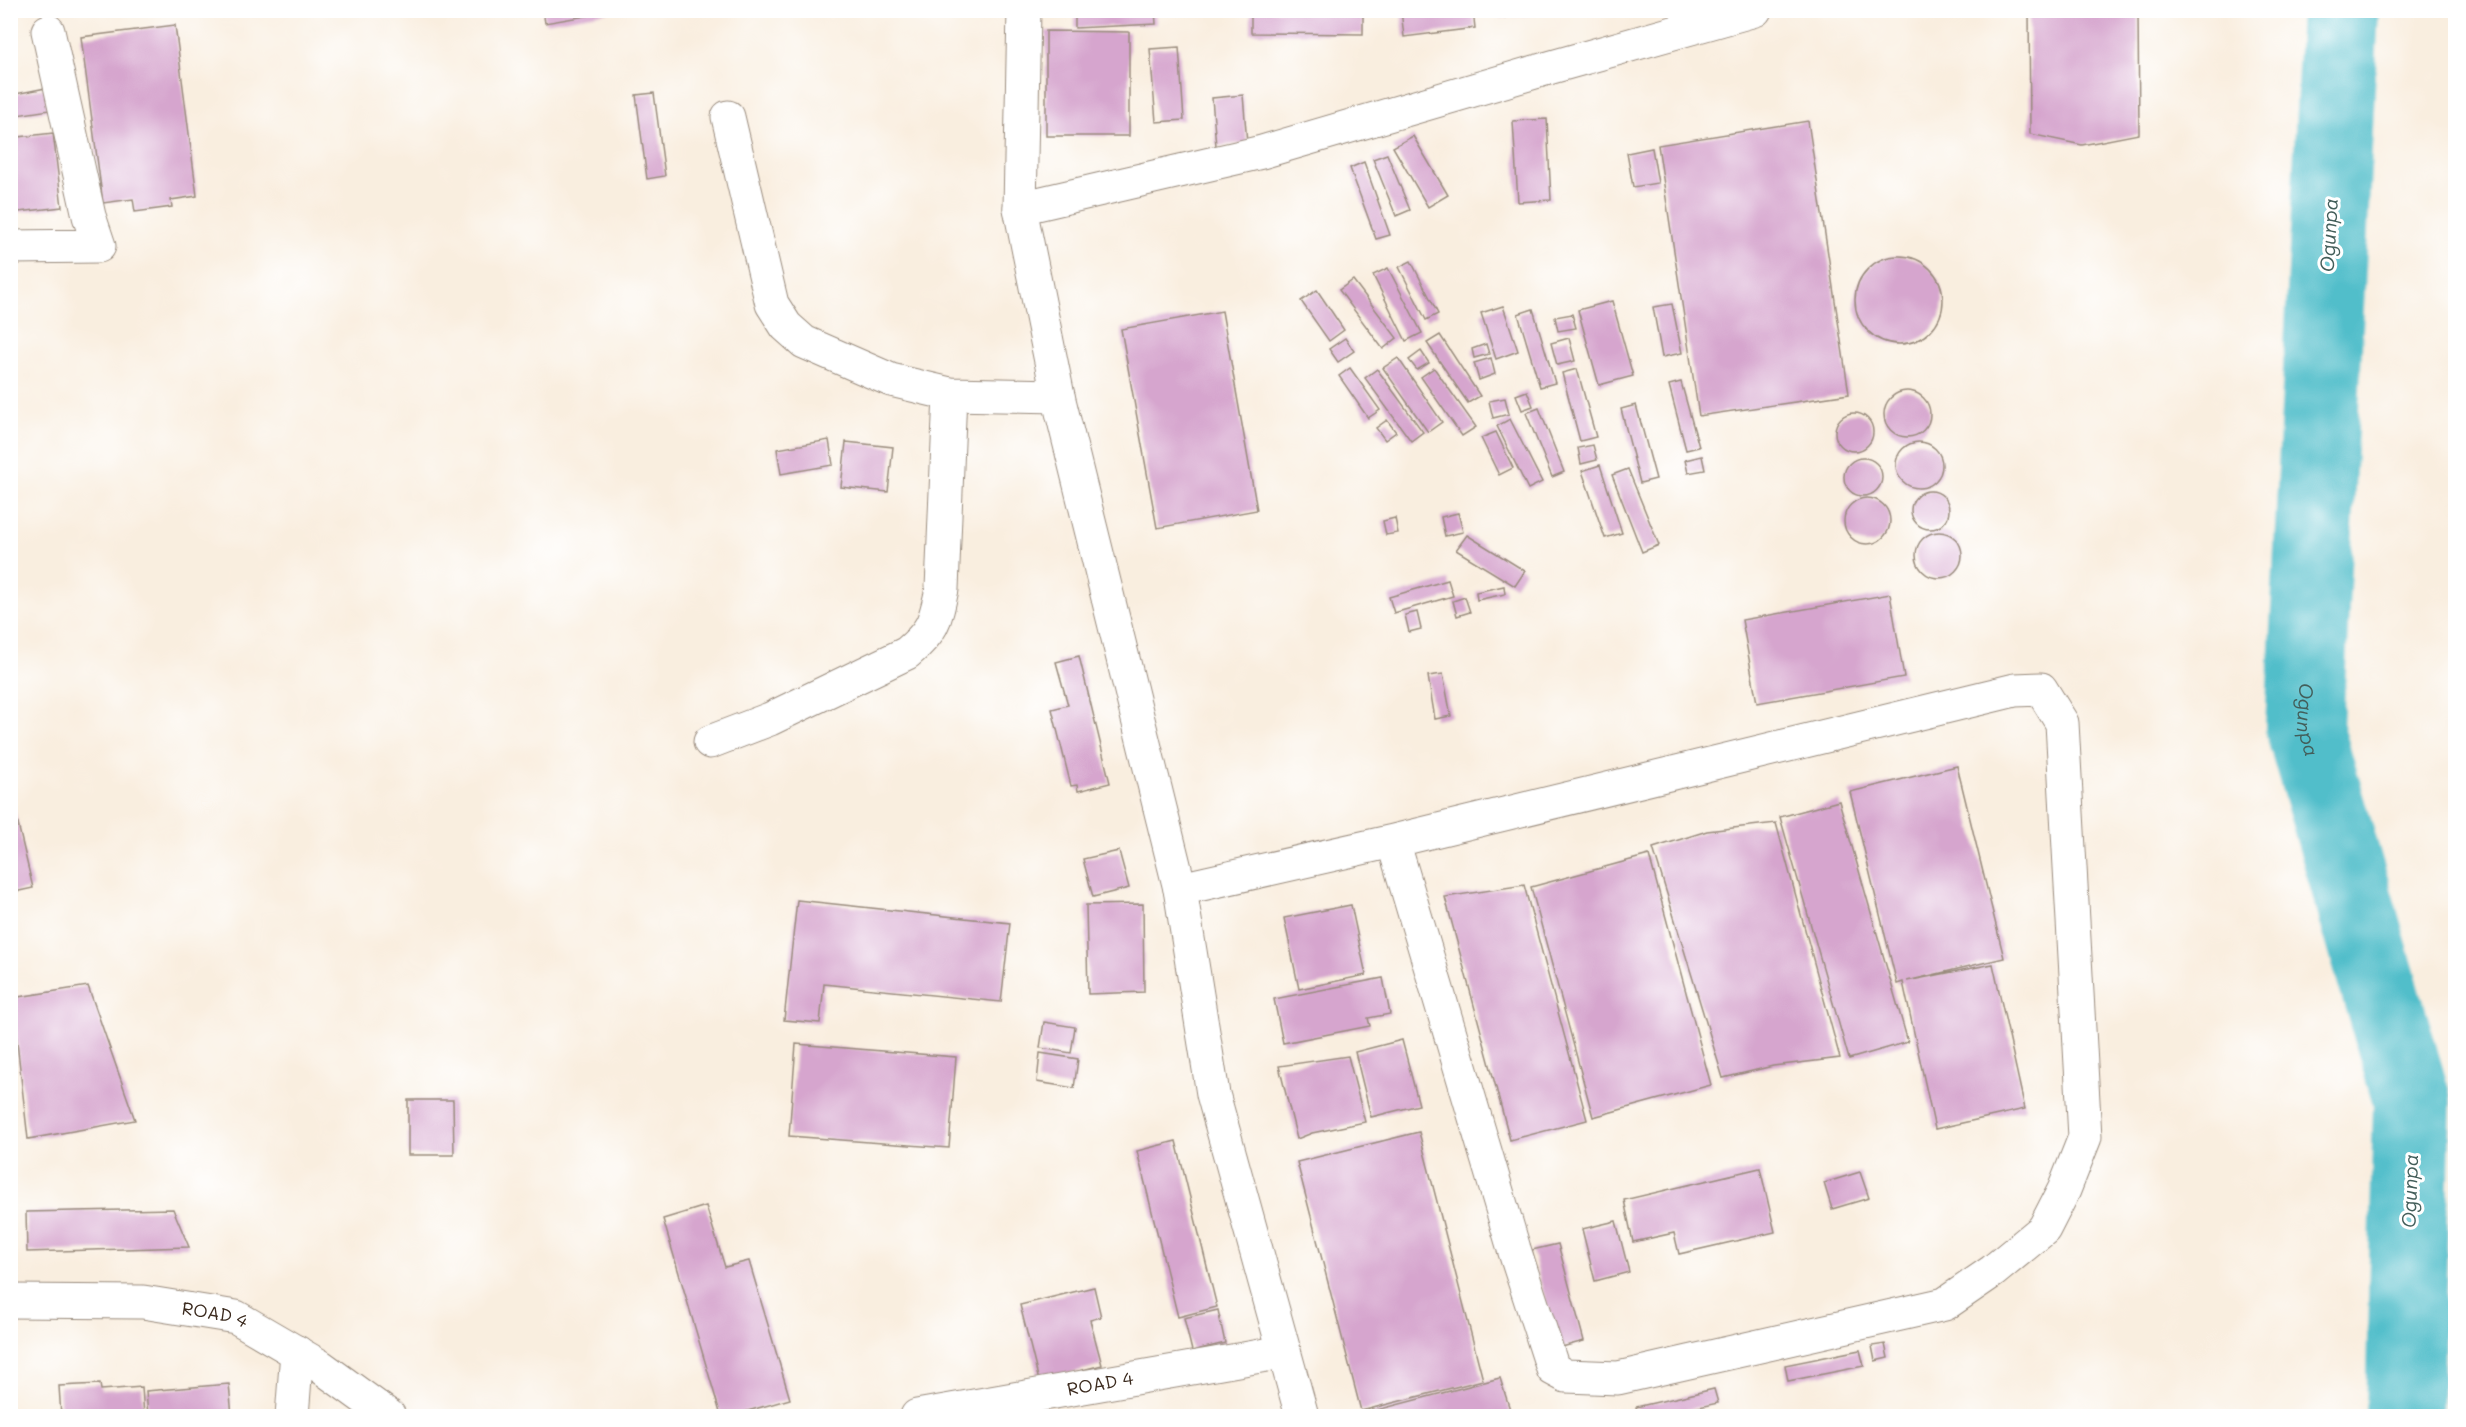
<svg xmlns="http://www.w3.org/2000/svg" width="2466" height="1427" viewBox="0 0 2466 1427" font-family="Mali,sans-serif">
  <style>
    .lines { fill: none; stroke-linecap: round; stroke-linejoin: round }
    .river { stroke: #51beca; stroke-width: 78 }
    .building { fill: #d6a5ce }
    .minor-casing { stroke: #9a8c7e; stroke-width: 35 }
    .minor { stroke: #fff; stroke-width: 33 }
    .labels { text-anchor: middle; stroke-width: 6; stroke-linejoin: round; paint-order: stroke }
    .street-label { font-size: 18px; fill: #3b2a1e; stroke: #fff }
    .water-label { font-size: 20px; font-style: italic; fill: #435e5a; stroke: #fff }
  </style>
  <rect width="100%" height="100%" fill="#fff"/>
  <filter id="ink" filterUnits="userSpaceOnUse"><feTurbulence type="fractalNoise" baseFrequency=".0167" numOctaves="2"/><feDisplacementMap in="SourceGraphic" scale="12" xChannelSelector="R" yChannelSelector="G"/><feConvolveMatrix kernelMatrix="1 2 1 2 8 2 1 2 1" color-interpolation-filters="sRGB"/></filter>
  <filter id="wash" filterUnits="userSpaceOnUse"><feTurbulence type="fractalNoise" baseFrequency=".008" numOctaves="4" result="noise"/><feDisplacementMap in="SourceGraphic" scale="24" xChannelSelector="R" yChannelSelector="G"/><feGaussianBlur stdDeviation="1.35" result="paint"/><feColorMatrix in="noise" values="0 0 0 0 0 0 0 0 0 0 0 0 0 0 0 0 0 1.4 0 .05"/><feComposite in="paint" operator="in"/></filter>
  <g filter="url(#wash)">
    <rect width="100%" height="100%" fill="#f9eedf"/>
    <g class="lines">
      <path class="river" id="s1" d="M2340,10L2304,727L2412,1101L2404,1416"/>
    </g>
    <g id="blocks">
      <g class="building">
        <polygon points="543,10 609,10 609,12 545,23"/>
        <polygon points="1075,10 1155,10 1156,24 1075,28"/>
        <polygon points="1251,10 1363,10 1363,34 1251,33"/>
        <polygon points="1401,10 1473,10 1475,28 1404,37"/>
        <polygon points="1499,10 1558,10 1558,12 1500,18"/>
        <polygon points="2029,10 2138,10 2139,134 2082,145 2030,134"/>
        <polygon points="175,25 197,196 171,200 172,207 135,212 133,199 103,203 81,37"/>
        <polygon points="1046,31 1129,32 1129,136 1046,136"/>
        <polygon points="1179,47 1184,120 1156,122 1150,49"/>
        <polygon points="46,88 50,110 11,116 10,95"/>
        <polygon points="654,93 665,176 647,179 636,95"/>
        <polygon points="1243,95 1247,143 1216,146 1212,98"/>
        <polygon points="1547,119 1551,200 1518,202 1513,121"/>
        <polygon points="1808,121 1849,394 1699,416 1658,145"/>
        <polygon points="53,133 62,207 10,213 10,138"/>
        <polygon points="1413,136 1448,195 1428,207 1393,147"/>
        <polygon points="1652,148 1658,183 1633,187 1627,153"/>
        <polygon points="1387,154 1410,210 1396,216 1373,159"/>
        <polygon points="1364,162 1390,235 1376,239 1350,168"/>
        <circle cx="1899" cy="300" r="44"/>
        <polygon points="1411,261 1438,314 1426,320 1399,267"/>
        <polygon points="1388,268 1422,333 1406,341 1373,275"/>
        <polygon points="1353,280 1397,338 1383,349 1339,290"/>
        <polygon points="1317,290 1344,330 1329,341 1301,301"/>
        <polygon points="1612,301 1633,376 1599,385 1578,310"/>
        <polygon points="1672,304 1682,353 1662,357 1653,307"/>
        <polygon points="1503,306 1518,351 1496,359 1481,313"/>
        <polygon points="1533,309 1555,383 1540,387 1518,314"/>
        <polygon points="1222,311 1257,510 1157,528 1121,329"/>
        <polygon points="1572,314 1576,328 1558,331 1555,317"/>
        <polygon points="1440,335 1480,396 1468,403 1427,343"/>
        <polygon points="1345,338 1354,351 1338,362 1329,349"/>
        <polygon points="1569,338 1575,361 1557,365 1551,343"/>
        <polygon points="1486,344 1489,354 1474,358 1472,349"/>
        <polygon points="1421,351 1429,363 1417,370 1409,360"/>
        <polygon points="1398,358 1442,422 1428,432 1383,368"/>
        <polygon points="1491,358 1495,374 1479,380 1474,363"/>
        <polygon points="1350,368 1380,410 1368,418 1339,376"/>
        <polygon points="1434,368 1476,427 1462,436 1421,377"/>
        <polygon points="1377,369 1423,432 1411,441 1365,378"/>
        <polygon points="1577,369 1596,437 1580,441 1562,373"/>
        <polygon points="1681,382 1699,447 1686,450 1669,385"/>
        <circle cx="1907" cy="414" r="23"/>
        <polygon points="1527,391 1533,406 1522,410 1516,395"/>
        <polygon points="1505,398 1509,414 1493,418 1489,401"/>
        <polygon points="1636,405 1656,479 1640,483 1621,409"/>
        <polygon points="1539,408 1564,472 1552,477 1526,413"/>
        <circle cx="1854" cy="432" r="19"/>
        <polygon points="1510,419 1542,482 1528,489 1497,426"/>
        <polygon points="1387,420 1396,432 1385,440 1376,428"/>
        <polygon points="1496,432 1513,468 1499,475 1481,438"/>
        <polygon points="829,440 833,465 781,474 777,449"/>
        <circle cx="1919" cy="465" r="23"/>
        <polygon points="846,442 893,447 888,492 841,487"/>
        <polygon points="1593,445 1597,460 1581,464 1578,448"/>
        <polygon points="1702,456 1705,470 1688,473 1685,460"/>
        <circle cx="1863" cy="477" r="19"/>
        <polygon points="1600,465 1622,533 1605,538 1582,471"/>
        <polygon points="1628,469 1659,545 1642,552 1612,475"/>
        <circle cx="1930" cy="510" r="19"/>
        <circle cx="1867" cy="521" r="23"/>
        <polygon points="1458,513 1463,532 1445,536 1441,517"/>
        <polygon points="1395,518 1398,533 1386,535 1383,521"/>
        <circle cx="1939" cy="555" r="23"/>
        <polygon points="1467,535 1525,571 1515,586 1456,550"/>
        <polygon points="1448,580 1453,596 1394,613 1389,597"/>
        <polygon points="1504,586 1505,594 1477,600 1476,592"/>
        <polygon points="1890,594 1904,677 1757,703 1742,620"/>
        <polygon points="1465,597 1470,612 1457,616 1453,601"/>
        <polygon points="1417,612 1421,629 1409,632 1405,615"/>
        <polygon points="1079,656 1110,783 1078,791 1077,785 1071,786 1052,709 1068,705 1056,662"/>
        <polygon points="1443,674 1451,716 1435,719 1428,676"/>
        <polygon points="1957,766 2004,958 1907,981 1993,964 2025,1109 1935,1129 1903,982 1897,984 1850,792"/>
        <polygon points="10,790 33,888 10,893"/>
        <polygon points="1839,801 1908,1042 1849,1059 1780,817"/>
        <polygon points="1776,823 1840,1058 1773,1066 1723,1078 1653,848 1707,831"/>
        <polygon points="1119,851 1129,888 1093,897 1083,859"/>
        <polygon points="1649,855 1711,1085 1593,1117 1531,887"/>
        <polygon points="1524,885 1587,1120 1510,1140 1445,897"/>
        <polygon points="797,900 1010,923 1001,1002 824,984 820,1023 784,1020"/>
        <polygon points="1143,904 1144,992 1088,994 1086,905"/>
        <polygon points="1351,905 1366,975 1299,989 1284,918"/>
        <polygon points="1383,978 1390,1014 1368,1018 1370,1026 1283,1043 1274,999"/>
        <polygon points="88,986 135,1120 28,1139 12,998"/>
        <polygon points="1044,1022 1075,1027 1071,1053 1040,1048"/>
        <polygon points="1402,1040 1419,1105 1371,1117 1355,1052"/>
        <polygon points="796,1044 956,1057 949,1148 789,1136"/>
        <polygon points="1040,1053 1078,1059 1074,1088 1037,1082"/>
        <polygon points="1348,1056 1365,1122 1312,1133 1297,1139 1279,1066"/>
        <polygon points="408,1100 453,1100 454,1155 408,1155"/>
        <polygon points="1419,1132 1483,1380 1361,1411 1297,1162"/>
        <polygon points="1176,1141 1217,1307 1178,1317 1137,1151"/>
        <polygon points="1760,1168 1775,1232 1679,1254 1674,1233 1633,1242 1624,1200"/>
        <polygon points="1860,1172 1869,1198 1832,1209 1824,1183"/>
        <polygon points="706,1206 725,1267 749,1261 790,1399 730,1416 721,1416 663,1219"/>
        <polygon points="173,1209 189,1247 27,1252 26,1212"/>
        <polygon points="1616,1221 1629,1272 1595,1281 1582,1229"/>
        <polygon points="1558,1244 1584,1341 1558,1348 1532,1250"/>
        <polygon points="1094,1287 1101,1317 1090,1320 1102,1365 1039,1381 1020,1305"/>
        <polygon points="1218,1310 1225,1343 1192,1351 1184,1318"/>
        <polygon points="1885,1344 1888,1358 1875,1361 1872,1346"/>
        <polygon points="1860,1350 1864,1366 1788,1381 1785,1365"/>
        <polygon points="1500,1378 1512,1416 1374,1416 1373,1411"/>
        <polygon points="100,1384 101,1390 142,1387 144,1416 61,1416 59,1386"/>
        <polygon points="229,1384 232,1416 148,1416 146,1391"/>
        <polygon points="1714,1389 1718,1403 1657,1416 1638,1416 1636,1407"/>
      </g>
    </g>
  </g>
  <g filter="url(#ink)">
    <use href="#blocks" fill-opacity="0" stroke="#9a8c7e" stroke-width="1.5"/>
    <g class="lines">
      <g class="minor-casing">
        <g id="minor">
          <polyline points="1024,10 1020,208 1058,396 1180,889 1213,1094 1302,1416"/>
          <polyline points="728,117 772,304 786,326 804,342 891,380 950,394 1058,396"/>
          <polyline points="1020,208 1262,152 1552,67 1755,10"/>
          <polyline points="10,247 99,246 89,216 48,31"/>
          <path d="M710,742L770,719L907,653C933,631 935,622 942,589L950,394"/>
          <polyline points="1180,889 1393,841 2015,690 2041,689 2062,723 2085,1137 2064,1190 2044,1229 1993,1271 1945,1304 1618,1378 1566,1376 1553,1369 1514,1249 1393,841"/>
          <path id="s2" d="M10,1301L143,1302L236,1317L320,1366L389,1416"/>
          <polyline points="292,1416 297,1352"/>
          <path id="s3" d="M917,1416L1283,1352"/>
        </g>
      </g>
      <use href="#minor" class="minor"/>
    </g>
  </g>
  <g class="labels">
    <g class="street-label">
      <text dy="6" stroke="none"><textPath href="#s2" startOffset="206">ROAD 4</textPath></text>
      <text dy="6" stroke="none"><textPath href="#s3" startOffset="186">ROAD 4</textPath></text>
    </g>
    <g class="water-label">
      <text transform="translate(2329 235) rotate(-87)" y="7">Ogunpa</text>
      <text dy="7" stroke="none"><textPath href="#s1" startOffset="711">Ogunpa</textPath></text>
      <text transform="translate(2410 1191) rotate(-88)" y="7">Ogunpa</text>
    </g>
  </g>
  <rect width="2466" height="1427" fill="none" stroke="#fff" stroke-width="36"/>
</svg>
